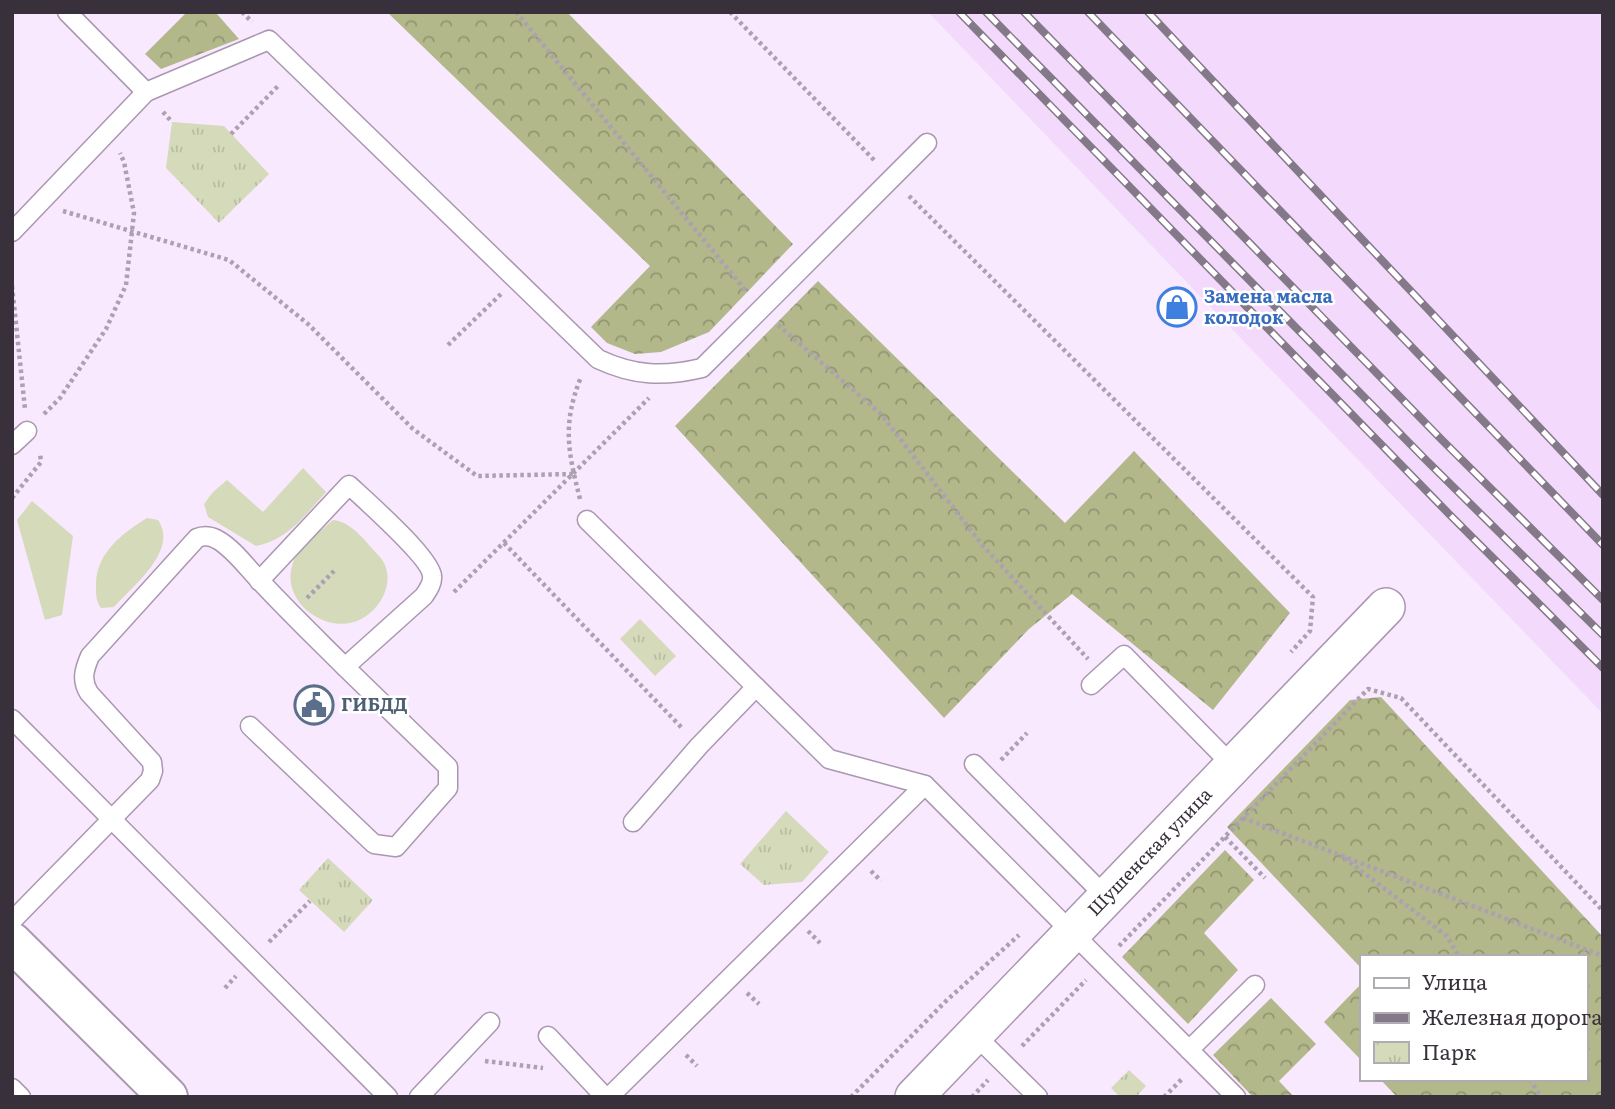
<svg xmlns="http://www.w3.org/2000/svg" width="1615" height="1109" viewBox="0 0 1615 1109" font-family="Literata,serif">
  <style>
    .built { fill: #f3dafc }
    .grass { fill: #d5daba }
    .forest { fill: url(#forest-crowns) }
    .park { fill: url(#park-tufts) }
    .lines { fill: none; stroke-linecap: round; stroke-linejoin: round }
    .service-casing { stroke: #aa97b1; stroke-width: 21 }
    .minor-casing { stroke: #aa97b1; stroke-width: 40 }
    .tertiary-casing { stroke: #aa97b1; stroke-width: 42 }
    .path { stroke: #aca0b1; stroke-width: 4.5; stroke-dasharray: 3.5 3.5; stroke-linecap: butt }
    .service { stroke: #fff; stroke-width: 18 }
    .minor { stroke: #fff; stroke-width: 37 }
    .tertiary { stroke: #fff; stroke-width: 38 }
    .rail-casing { stroke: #847988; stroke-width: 8 }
    .rail { stroke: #fff; stroke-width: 5; stroke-dasharray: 16; stroke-linecap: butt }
    .labels { text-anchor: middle; stroke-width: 5; stroke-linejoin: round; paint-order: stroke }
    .shop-label { font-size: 18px; font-weight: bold; fill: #366cbe; stroke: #fff; text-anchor: start }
    .service-label { font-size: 18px; font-weight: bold; fill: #4e5e75; stroke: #fff; text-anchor: start }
    .street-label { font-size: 18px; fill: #38313b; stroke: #fff }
  </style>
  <defs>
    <pattern id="forest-crowns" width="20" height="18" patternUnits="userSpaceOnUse" patternTransform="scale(1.75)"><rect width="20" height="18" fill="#b2b88a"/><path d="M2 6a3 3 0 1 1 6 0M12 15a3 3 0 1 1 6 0" fill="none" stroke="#929672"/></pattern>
    <pattern id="park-tufts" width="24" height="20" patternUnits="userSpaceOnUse" patternTransform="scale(1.75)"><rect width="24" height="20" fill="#d5daba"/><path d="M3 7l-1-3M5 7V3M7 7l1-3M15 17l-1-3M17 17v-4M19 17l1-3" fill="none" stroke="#b8bca1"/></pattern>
  </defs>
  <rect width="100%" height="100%" fill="#f9e9ff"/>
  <polygon class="built" points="928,12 1603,12 1603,714 1148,242"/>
  <g class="grass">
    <path d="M303,468L326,492C305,515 288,540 256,546L208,517L204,504L213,492L227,480L263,512Z"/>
    <polygon points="32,501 73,536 62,615 45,620 17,520"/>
    <path d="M147,518L158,520C179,550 133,586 114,607L101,608C96,601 96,596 96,587C95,554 121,534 147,518Z"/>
    <path d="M333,520C352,522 365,541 378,555C400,577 381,614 354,622C320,632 280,598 293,563C299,546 320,532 333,520Z"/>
  </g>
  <g class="forest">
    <polygon points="187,12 218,12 217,14 239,39 161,69 145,54"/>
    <polygon points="387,12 567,12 793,244 709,332 661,352 635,354 607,343 591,327 650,266"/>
    <polygon points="818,281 1065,523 1134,451 1290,613 1213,710 1072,594 1029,629 944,718 675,426"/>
    <polygon points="1381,697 1603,937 1603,1097 1397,1097 1380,1079 1585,1079 1585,957 1361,957 1361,968 1227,827 1350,700"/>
    <polygon points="1225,850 1254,880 1204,933 1238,970 1188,1024 1122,957"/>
    <polygon points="1361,984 1361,1060 1324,1022"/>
    <polygon points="1271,998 1316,1044 1279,1081 1294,1097 1253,1097 1213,1055"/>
  </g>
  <g class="park">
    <polygon points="172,122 224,126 269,174 219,223 166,168"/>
    <polygon points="640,619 676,656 655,676 620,639"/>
    <polygon points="786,811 829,852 802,882 764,885 740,864"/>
    <polygon points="328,858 373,900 344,932 299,890"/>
    <polygon points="1129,1070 1146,1086 1136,1097 1120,1097 1111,1088"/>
  </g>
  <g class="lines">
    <g class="service-casing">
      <g id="service">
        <path d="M67,12L146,92L269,40L598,359C634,376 664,377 702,368L927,143"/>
        <polyline points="12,232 146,92"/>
        <polyline points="12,445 27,431"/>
        <polyline points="587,520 829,759 925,785 1236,1097"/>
        <polyline points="1091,685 1124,655 1233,766"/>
        <polyline points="12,719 388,1097"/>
        <polyline points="250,726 374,844 396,847 448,788 448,767 345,667"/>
        <polyline points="974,764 1106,897"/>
        <polyline points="633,822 699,746 756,687"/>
        <path d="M12,921L150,780L153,771L152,762L89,693C81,680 84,670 90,656L197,538C204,535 212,536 218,540C234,549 248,569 261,582C288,611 317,639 345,667L424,596C428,590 433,583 432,576C431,558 365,500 349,485L259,581"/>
        <polyline points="974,1034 1038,1097"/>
        <polyline points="548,1036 605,1097"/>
        <polyline points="1189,1050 1255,985"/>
        <polyline points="12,1088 21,1097"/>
        <polyline points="419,1097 490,1022"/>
        <polyline points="609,1097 925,785"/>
      </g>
    </g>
    <g class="minor-casing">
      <g id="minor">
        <path id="s1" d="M914,1097L1386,607"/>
      </g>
    </g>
    <g class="tertiary-casing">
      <polyline id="tertiary" points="12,942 168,1097"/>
    </g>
    <g class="path">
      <polyline points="242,12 252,22"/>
      <polyline points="516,12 746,291"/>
      <polyline points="730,12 876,162"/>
      <polyline points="163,112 172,122"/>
      <polyline points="231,134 279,85"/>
      <polyline points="909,196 1313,597 1310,631 1291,652"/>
      <polyline points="63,211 229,260 308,324 413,429 477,476 573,474"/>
      <polyline points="12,286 25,409"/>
      <polyline points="778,325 881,414 983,546 1088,659"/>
      <polyline points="448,345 501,294"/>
      <polyline points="44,414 60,398 106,329 126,285 134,213 124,162 120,153"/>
      <polyline points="12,498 41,462 40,453"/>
      <path d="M580,499C568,452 562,424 581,377"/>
      <polyline points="504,543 682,728"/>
      <polyline points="454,592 649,398"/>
      <polyline points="307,598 334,571"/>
      <polyline points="1001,760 1027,733"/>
      <polyline points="1243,818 1603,956"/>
      <polyline points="1225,837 1265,878"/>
      <polyline points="1344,858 1447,936 1459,957"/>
      <polyline points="871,871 881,881"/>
      <polyline points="808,931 820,943"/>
      <polyline points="269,942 310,901"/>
      <polyline points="1119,946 1368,689 1401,698 1603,911"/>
      <polyline points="225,988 236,976"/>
      <polyline points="747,993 759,1004"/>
      <polyline points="1022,1046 1086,980"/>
      <polyline points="686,1055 697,1066"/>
      <polyline points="485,1061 543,1068"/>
      <polyline points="1530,1079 1541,1097"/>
      <polyline points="1137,1096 1138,1097"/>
      <polyline points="851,1097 946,1001 1019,935"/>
      <polyline points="972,1097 988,1080"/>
      <polyline points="1164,1097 1183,1078"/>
    </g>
    <use href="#service" class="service"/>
    <use href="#minor" class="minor"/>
    <use href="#tertiary" class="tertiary"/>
    <g class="rail-casing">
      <g id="rail">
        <polyline points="959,12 1450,515 1603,668"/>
        <polyline points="986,12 1424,458 1603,635"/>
        <polyline points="1024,12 1442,440 1603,600"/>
        <polyline points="1088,12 1603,545"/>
        <polyline points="1148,12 1603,495"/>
      </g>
    </g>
    <use href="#rail" class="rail"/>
  </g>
  <defs>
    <g id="shop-ring" transform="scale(2.0125)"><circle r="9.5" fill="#fff" stroke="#3f7fe0" stroke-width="1.5"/><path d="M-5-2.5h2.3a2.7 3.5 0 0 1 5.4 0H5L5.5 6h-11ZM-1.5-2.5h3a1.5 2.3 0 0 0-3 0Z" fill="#3f7fe0"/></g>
    <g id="civic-ring" transform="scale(2.0125)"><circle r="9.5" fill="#fff" stroke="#5c6f8a" stroke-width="1.5"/><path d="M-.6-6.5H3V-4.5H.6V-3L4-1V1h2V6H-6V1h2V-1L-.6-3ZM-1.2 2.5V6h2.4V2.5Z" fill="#5c6f8a"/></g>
  </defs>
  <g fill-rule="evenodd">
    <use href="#shop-ring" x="1177" y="307"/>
    <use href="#civic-ring" x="314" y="705"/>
  </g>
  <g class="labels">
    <g class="shop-label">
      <text x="1204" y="303">Замена масла<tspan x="1204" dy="21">колодок</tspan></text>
    </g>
    <g class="service-label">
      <text x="341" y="711">ГИБДД</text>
    </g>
    <g class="street-label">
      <text dy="6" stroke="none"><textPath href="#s1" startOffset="340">Шушенская улица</textPath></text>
    </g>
  </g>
  <rect width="1615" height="1109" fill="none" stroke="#38313b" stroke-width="28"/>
  <rect x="1360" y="955" width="228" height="126" fill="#ffffff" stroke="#afadb1" stroke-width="2"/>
  <rect x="1374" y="978" width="35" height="10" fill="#ffffff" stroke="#afadb1" stroke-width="2"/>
  <text x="1422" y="990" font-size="21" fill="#38313b">Улица</text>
  <rect x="1374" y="1013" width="35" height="10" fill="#847988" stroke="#afadb1" stroke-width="2"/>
  <text x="1422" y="1025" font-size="21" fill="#38313b">Железная дорога</text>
  <rect x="1374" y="1042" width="35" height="21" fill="url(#park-tufts)" stroke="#afadb1" stroke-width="2"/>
  <text x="1422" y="1060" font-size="21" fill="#38313b">Парк</text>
</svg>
